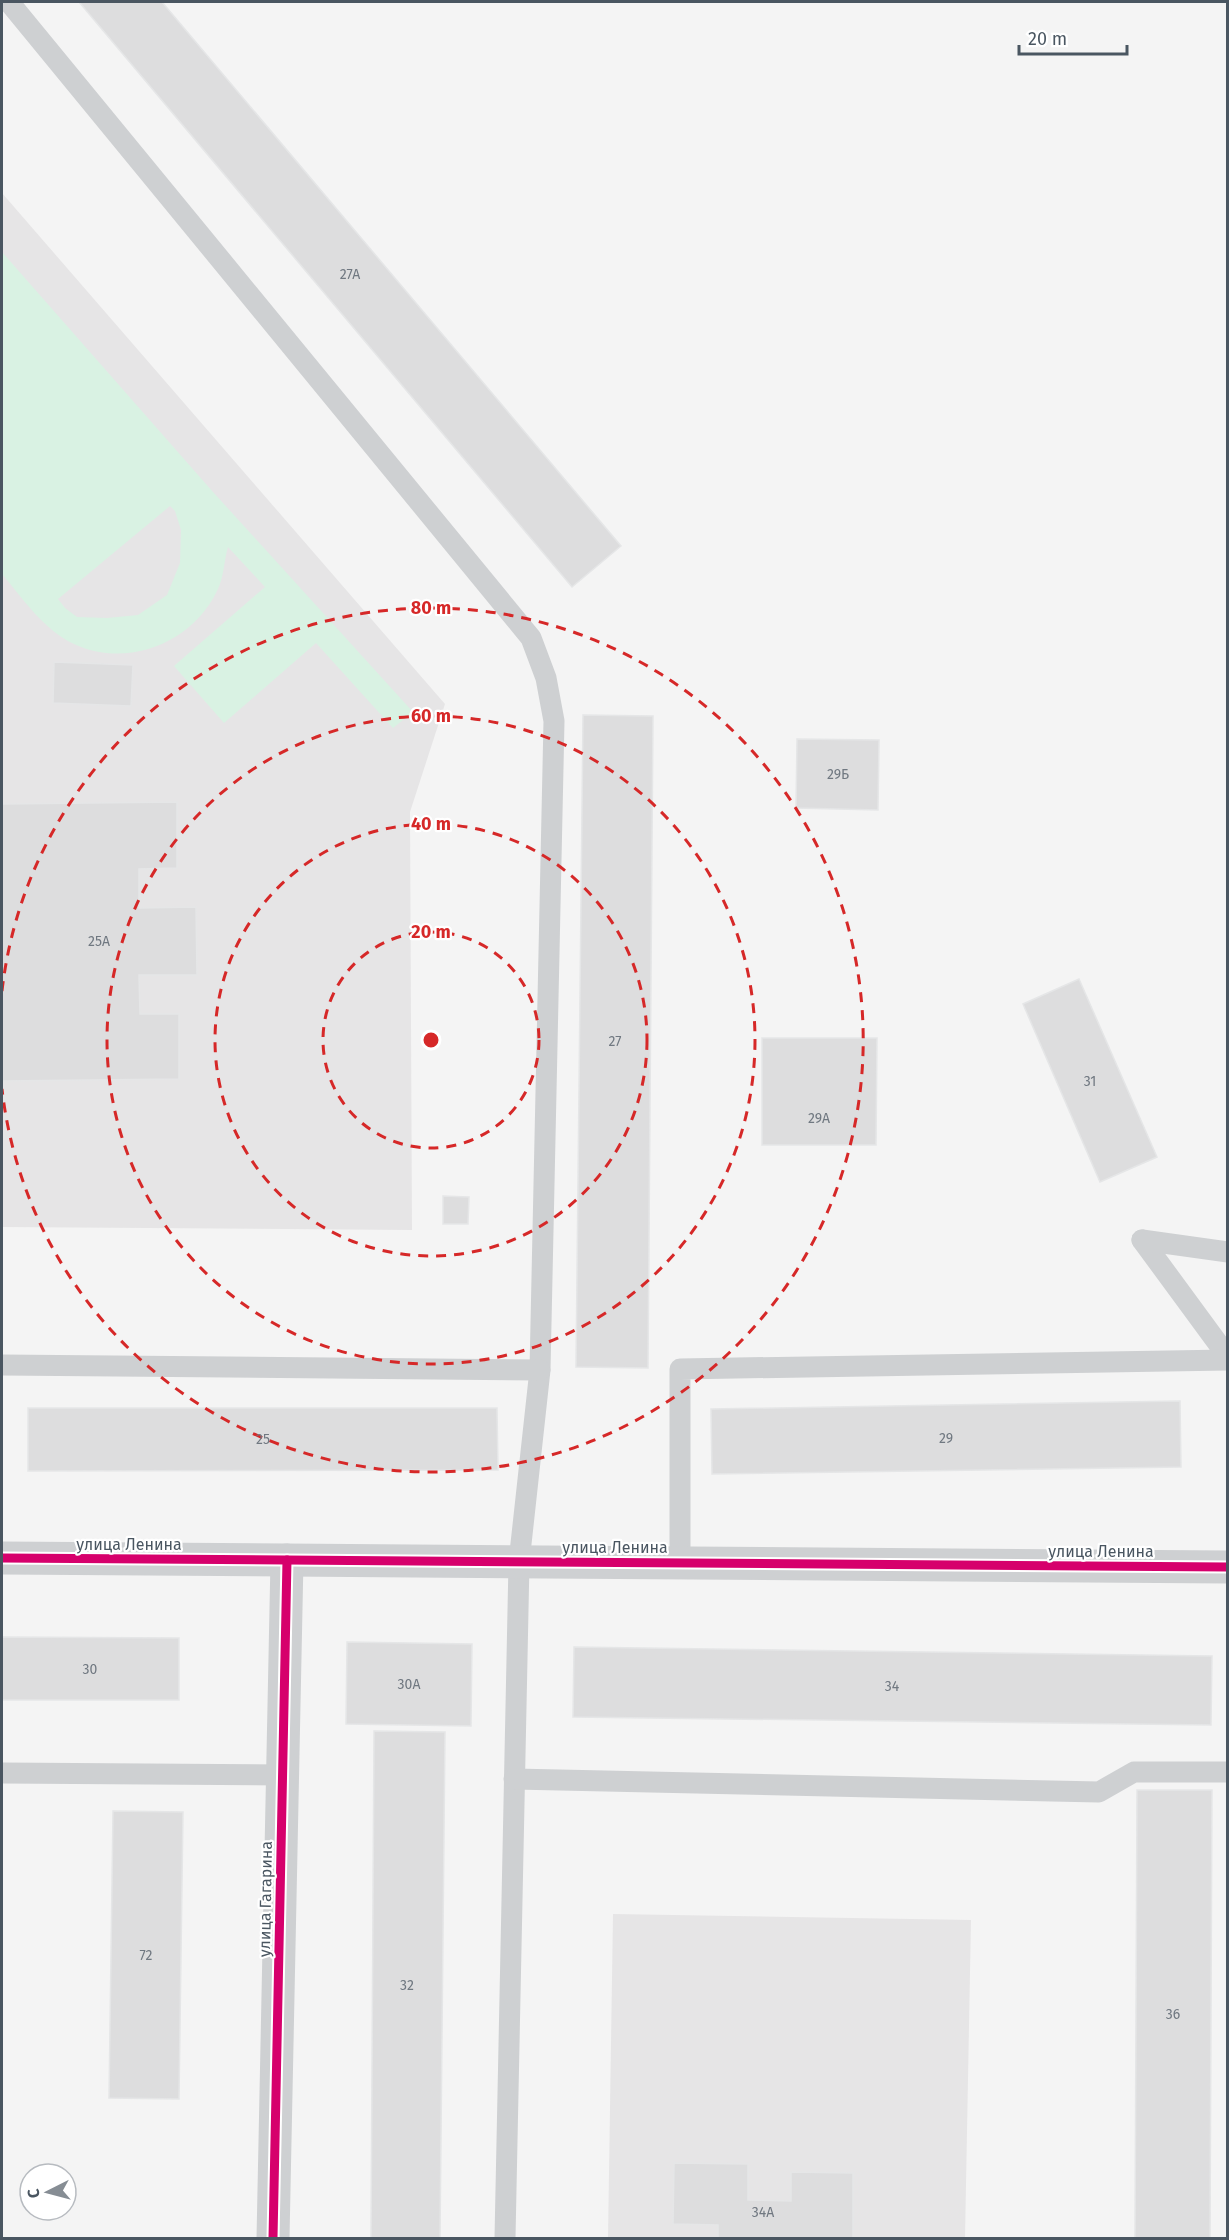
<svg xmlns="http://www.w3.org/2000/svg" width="1229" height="2240" viewBox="0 0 1229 2240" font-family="'Fira Sans',sans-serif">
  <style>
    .education { fill: #e6e5e6 }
    .green { fill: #d9f2e3; fill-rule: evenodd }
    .building { fill: #ddddde; stroke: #e5e6e7; stroke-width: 1.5 }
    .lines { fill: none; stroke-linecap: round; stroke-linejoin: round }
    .service { stroke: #ced0d2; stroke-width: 21 }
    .minor { stroke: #ced0d2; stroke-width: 33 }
    .cycleway-casing { stroke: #fff; stroke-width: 13 }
    .cycleway { stroke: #d6006c; stroke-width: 9 }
    .ring { fill: none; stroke: #d62828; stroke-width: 3; stroke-dasharray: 10 8 }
    .labels { text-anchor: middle; stroke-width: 4.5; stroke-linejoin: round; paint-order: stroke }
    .number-label { font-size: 14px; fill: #707881 }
    .street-label { font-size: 16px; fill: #4a5661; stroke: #fff }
    .centre { fill: #d62828; stroke: #fff; stroke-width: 3 }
    .ring-label { font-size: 18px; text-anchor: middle; font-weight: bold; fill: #d62828; stroke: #fff; stroke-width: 4.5; stroke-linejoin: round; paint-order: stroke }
  </style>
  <rect width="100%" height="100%" fill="#f4f4f4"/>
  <g class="education">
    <polygon points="2,193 445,704 410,812 412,1230 2,1227"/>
    <polygon points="613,1914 971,1920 965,2238 608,2238"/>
  </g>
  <path class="green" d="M2,252L213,492L413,712L393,728L316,643L224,723L174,666L265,587L228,547C224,560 224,578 217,591C192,643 127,669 74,644C44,630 23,599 2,574ZM170,506L175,511L181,530L180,563L167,595L138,615L107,618L77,617L65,608L58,599Z"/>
  <g class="building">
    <polygon points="79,2 162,2 621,546 572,587"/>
    <polygon points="54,662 133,665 131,706 53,703"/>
    <polygon points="583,715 653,716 648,1368 576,1367"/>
    <polygon points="797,739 879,740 878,810 796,808"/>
    <polygon points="177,802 177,868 139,869 139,908 196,907 197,975 139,975 140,1014 179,1014 179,1079 2,1081 2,804"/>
    <polygon points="1079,979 1157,1157 1100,1182 1023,1004"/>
    <polygon points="762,1038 877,1038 876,1145 762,1145"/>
    <polygon points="443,1196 469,1197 468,1224 443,1224"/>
    <polygon points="1180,1401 1181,1467 712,1474 711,1409"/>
    <polygon points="28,1408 497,1408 498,1470 28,1471"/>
    <polygon points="2,1637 179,1638 179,1700 2,1700"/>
    <polygon points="347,1642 472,1644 471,1726 346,1724"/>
    <polygon points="574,1647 1212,1656 1211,1725 573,1717"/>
    <polygon points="374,1731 445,1732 440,2238 371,2238"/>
    <polygon points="1137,1790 1212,1790 1210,2238 1135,2238"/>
    <polygon points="113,1811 183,1812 179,2099 109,2098"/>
    <polygon points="674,2163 748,2164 748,2200 791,2201 791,2172 853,2173 853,2238 718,2238 718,2225 673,2224"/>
  </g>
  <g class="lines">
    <g class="service">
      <polyline points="9,2 531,638 546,678 554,721 540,1370 519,1562 505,2238"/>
      <polyline points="1142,1240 1228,1357"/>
      <polyline points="1142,1240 1228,1252"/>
      <polyline points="2,1365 540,1370"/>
      <polyline points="680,1563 680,1369 1228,1360"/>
      <polyline points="2,1773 283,1775"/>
      <polyline points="514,1779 1099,1792 1134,1772 1228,1772"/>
    </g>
    <g class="minor">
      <polyline points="2,1558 1228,1567"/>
      <polyline points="273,2238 287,1560"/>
    </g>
    <g class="cycleway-casing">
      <g id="cycleway">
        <polyline points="2,1558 1228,1567"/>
        <polyline points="273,2238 287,1560"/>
      </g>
    </g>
    <use href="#cycleway" class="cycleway"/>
  </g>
  <g class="ring">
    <circle cx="431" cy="1040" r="108"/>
    <circle cx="431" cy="1040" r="216"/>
    <circle cx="431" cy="1040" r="324"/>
    <path d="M2 991A432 432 0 1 1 2 1089"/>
  </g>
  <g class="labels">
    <g class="number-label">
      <text x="350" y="279">27А</text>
      <text x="838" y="779">29Б</text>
      <text x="99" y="946">25А</text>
      <text x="615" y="1046">27</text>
      <text x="1090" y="1086">31</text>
      <text x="819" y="1123">29А</text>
      <text x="946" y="1443">29</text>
      <text x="263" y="1444">25</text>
      <text x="90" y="1674">30</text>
      <text x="409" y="1689">30А</text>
      <text x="892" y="1691">34</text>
      <text x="146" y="1960">72</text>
      <text x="407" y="1990">32</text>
      <text x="1173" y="2019">36</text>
      <text x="763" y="2217">34А</text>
    </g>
    <g class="street-label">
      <text x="129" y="1550">улица Ленина</text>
      <text x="615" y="1553">улица Ленина</text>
      <text x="1101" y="1557">улица Ленина</text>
      <text transform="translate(265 1899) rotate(-89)" y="6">улица Гагарина</text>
    </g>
  </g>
  <circle cx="431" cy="1040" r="9" class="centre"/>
  <g class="ring-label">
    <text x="431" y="614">80 m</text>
    <text x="431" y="722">60 m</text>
    <text x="431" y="830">40 m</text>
    <text x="431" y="938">20 m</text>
  </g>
  <rect width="1229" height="2240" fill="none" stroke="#4a5661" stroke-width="6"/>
  <g transform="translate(48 2192) rotate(264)"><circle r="28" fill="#ffffff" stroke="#b7bbc0" stroke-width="1.5"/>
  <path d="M0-4.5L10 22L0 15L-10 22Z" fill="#868d94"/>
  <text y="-9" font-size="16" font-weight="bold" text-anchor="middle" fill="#4a5661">С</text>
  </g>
  <path d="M1019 45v9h108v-9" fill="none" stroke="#4a5661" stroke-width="3"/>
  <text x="1028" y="45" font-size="18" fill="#4a5661" stroke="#ffffff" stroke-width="4.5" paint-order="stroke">20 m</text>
</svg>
